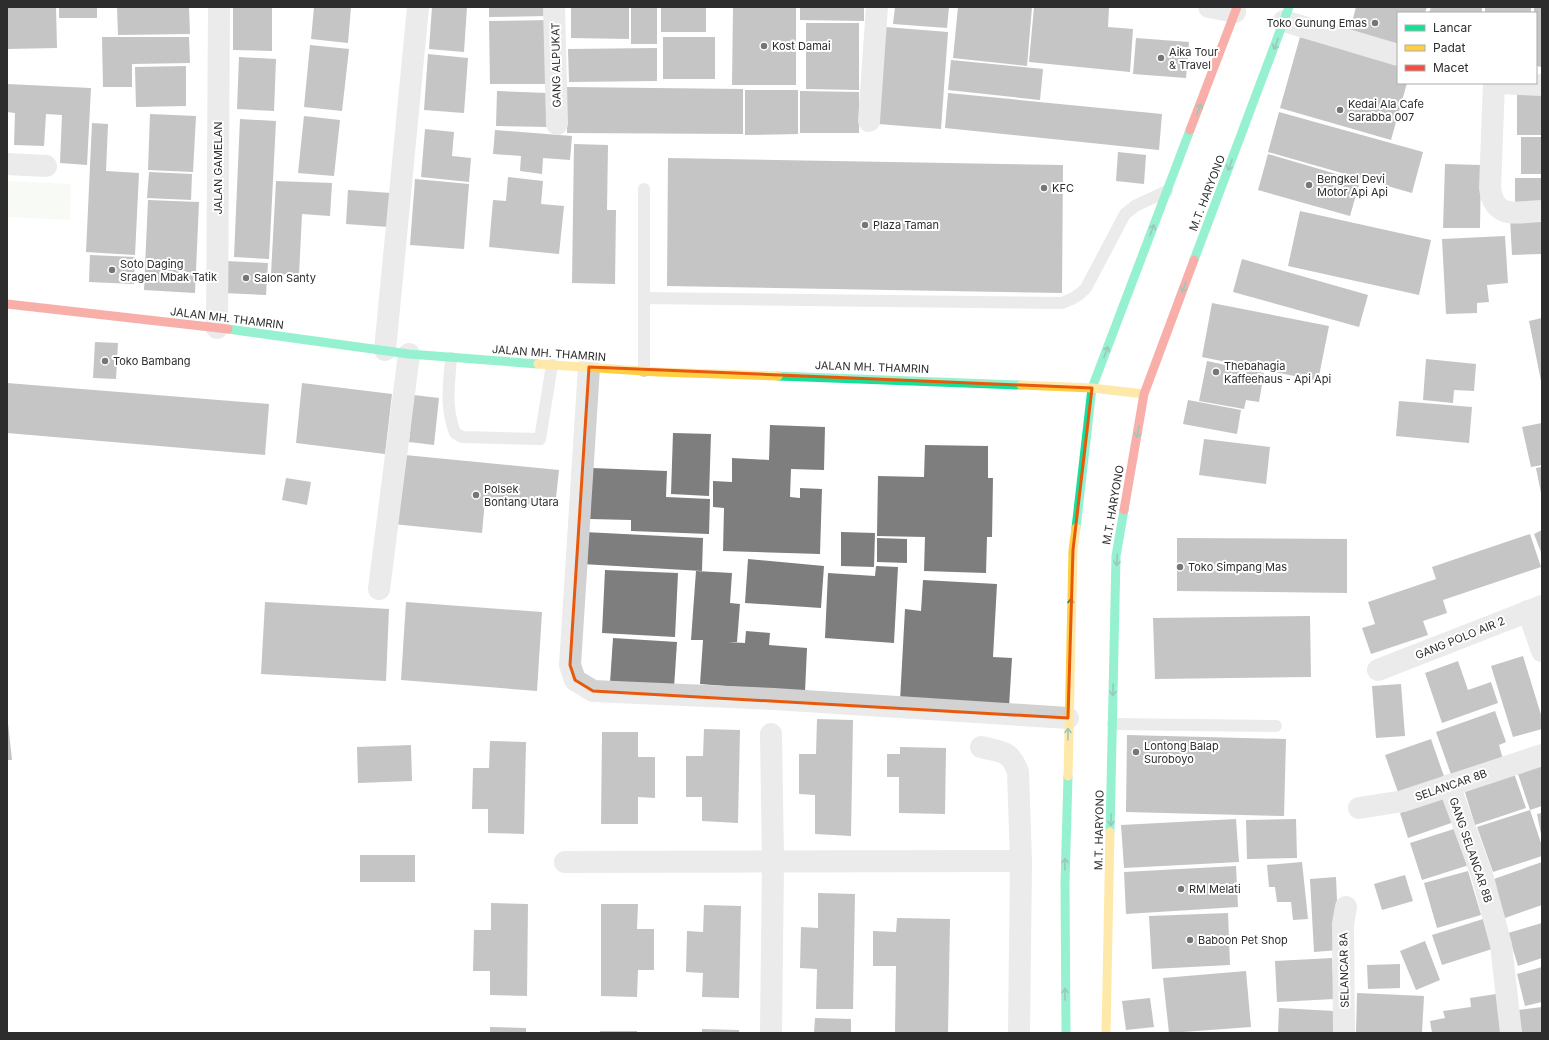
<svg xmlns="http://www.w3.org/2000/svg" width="1549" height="1040" viewBox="0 0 1549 1040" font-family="Inter,sans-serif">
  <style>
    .grass { fill: #f0f4eb }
    .building { fill: #7e7e7e }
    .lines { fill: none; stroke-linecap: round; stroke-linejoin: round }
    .lane { stroke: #d2d2d2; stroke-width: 12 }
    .street { stroke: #d2d2d2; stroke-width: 22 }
    .fast { stroke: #16e098; stroke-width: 9 }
    .slow { stroke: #ffcf43; stroke-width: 9 }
    .jam { stroke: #f24e42; stroke-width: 9 }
    .oneway { stroke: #228662 }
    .marked { fill: none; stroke: #e8590c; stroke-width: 3; stroke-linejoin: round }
    .poi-dot { fill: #767676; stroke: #fff; stroke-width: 1.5 }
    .labels { text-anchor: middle; stroke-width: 4; stroke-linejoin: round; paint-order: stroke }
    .poi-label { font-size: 11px; fill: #2d2d2d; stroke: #fff; text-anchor: start }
    .street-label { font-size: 11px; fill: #2d2d2d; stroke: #fff }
  </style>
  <rect width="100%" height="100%" fill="#fff"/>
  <polygon class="grass" points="7,181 71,184 70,220 7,217"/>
  <g class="building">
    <polygon points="7,7 56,7 57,48 7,49"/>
    <rect x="59" y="7" width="38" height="11"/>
    <polygon points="117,7 189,7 190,34 118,35"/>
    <polygon points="233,7 272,7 272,51 233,50"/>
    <polygon points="314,7 351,7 348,43 311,39"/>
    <polygon points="432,7 467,7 464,52 429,49"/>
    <polygon points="489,7 548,7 548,16 489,17"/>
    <polygon points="571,7 629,7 629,39 571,38"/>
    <rect x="631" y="7" width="26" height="37"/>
    <rect x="661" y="7" width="45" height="25"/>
    <polygon points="733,7 796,7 796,85 732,85"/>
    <polygon points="800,7 864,7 864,21 800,20"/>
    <polygon points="895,7 949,7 947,28 893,24"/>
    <polygon points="958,7 1032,7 1027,66 953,58"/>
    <polygon points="1034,7 1109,7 1108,27 1133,29 1130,72 1029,62"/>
    <polygon points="1356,7 1427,7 1425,13 1398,13 1398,48 1349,33"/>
    <polygon points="1431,7 1482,7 1482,13 1429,13"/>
    <rect x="1485" y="7" width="46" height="6"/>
    <polygon points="1534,7 1542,7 1542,67 1536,66 1536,13 1534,13"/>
    <polygon points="550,20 550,84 490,84 489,21"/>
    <polygon points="806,23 859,23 859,90 806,89"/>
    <polygon points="885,27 948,32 941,129 878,124"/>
    <polygon points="102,37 189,37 190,63 132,64 132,87 103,87"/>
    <rect x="663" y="37" width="52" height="42"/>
    <polygon points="1300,37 1398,65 1398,83 1407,83 1391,140 1280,108"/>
    <polygon points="1136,38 1189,42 1186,78 1133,74"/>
    <polygon points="310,45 349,49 342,111 304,107"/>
    <polygon points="657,48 657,81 569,82 568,49"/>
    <polygon points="428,54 468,58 464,113 424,110"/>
    <polygon points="239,57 276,59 274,111 237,109"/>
    <polygon points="951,60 1043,69 1040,100 948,90"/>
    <polygon points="186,66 186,106 136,107 135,67"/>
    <polygon points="7,84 91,88 87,165 60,163 62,115 46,114 44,146 14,145 15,113 7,112"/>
    <polygon points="567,87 743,89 743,134 567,133"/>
    <polygon points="745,90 798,90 798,134 745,135"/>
    <polygon points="497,91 548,93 548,127 496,126"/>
    <polygon points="800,91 859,92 859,133 800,133"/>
    <polygon points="1542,91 1542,135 1517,135 1517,92"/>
    <polygon points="948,93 1162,114 1159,150 945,128"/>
    <polygon points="1279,112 1423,152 1412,193 1268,152"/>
    <polygon points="150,114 196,116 193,172 148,170"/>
    <polygon points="304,116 340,120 334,176 298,173"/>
    <polygon points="240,119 276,121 269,259 234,257"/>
    <polygon points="92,123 108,124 106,171 139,173 135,255 86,252"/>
    <polygon points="425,129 454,132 452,156 471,158 469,182 421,177"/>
    <polygon points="495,130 572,136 570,160 543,158 542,174 520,171 521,156 493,154"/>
    <rect x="1521" y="137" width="21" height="37"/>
    <polygon points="574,144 608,145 607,210 616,210 615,284 572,283"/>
    <polygon points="1118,152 1146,155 1144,184 1116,181"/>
    <polygon points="1268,154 1360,181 1350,216 1258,190"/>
    <polygon points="668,158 1063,165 1062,293 667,286"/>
    <polygon points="1445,164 1481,165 1480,228 1443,228"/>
    <polygon points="149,172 192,174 191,200 147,198"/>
    <polygon points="508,177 543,181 541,204 564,206 559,254 489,247 493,200 506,201"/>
    <rect x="1515" y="178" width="27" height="28"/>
    <polygon points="415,179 469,184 464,249 410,245"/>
    <polygon points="276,181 332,183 330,216 302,214 299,275 271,274"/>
    <polygon points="348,190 391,193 389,227 346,224"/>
    <polygon points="148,200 199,202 195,293 144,290"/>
    <polygon points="1300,211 1431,240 1419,295 1288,266"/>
    <polygon points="1542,217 1542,254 1512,255 1510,218"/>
    <polygon points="1505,236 1508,283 1487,285 1489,302 1477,303 1477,313 1446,314 1442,239"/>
    <polygon points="90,255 135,257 134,284 89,282"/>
    <polygon points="1242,259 1368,295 1359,327 1233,292"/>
    <polygon points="226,261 268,263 266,295 224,293"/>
    <polygon points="1212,303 1329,326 1318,381 1202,357"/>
    <polygon points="1542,318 1542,380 1541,381 1529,321"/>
    <polygon points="95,342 118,343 116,379 93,378"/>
    <polygon points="1426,359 1476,364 1474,391 1454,390 1453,403 1423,400"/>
    <polygon points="1207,361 1264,373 1259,402 1246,400 1244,409 1199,401"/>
    <polygon points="7,383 269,404 265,455 7,433"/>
    <polygon points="302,383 392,394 385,454 296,443"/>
    <polygon points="414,395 439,398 434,445 409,442"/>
    <polygon points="1188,400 1241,410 1237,434 1183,424"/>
    <polygon points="1399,401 1472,407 1469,443 1396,436"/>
    <polygon points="1542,423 1542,465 1531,467 1522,427"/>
    <polygon points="770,425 825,427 824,470 791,469 790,497 800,498 800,488 822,489 820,554 723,551 724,508 713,507 713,481 732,482 732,458 769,460"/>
    <polygon points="673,433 711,434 709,496 671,494"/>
    <polygon points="1204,439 1270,447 1266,484 1199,475"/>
    <polygon points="925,445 988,446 988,478 993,478 992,537 987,537 986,573 924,571 925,537 877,536 878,476 924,477"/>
    <polygon points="405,455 559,470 555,507 485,500 482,533 393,524"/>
    <polygon points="1542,467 1542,493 1541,493 1536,468"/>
    <polygon points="592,468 667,471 666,497 710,499 709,534 631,531 631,520 590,519"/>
    <polygon points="286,478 311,482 307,505 282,500"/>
    <polygon points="1542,530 1542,555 1534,534"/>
    <polygon points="584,532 703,538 702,571 582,564"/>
    <polygon points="841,532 875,533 874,567 841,566"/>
    <polygon points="1530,534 1541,567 1443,600 1447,613 1423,621 1428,635 1371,654 1362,628 1375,624 1368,602 1436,579 1432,567"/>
    <polygon points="877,538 907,539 907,563 877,562"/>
    <polygon points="1177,538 1347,539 1347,593 1177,591"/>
    <polygon points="748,559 824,566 821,608 745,603"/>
    <polygon points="876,566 898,567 894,643 825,638 828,573 875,576"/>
    <polygon points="605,570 678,573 675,637 602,633"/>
    <polygon points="696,571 732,573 730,603 740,604 737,642 728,642 745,643 746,631 770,633 769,645 807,648 805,692 700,684 703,640 691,640"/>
    <polygon points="923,580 997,584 993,657 1012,658 1009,707 900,701 905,609 921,611"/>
    <polygon points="265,602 389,609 386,681 261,674"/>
    <polygon points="406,602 542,612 537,691 401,680"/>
    <polygon points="1310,616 1311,677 1155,679 1153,618"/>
    <polygon points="613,638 677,642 674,688 610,683"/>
    <polygon points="1523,656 1542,718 1542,729 1513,737 1491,666"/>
    <polygon points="1458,661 1468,690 1491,682 1498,703 1442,723 1425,673"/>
    <polygon points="1401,684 1405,736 1376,738 1372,686"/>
    <polygon points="1495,711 1506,742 1499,745 1504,763 1453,780 1436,732"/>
    <polygon points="817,719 853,720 851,836 815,834 815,795 799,794 799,754 816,754"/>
    <polygon points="7,723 8,723 12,760 7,760"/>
    <polygon points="704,729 740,730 738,823 702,821 702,797 686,797 686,756 703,756"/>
    <polygon points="602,732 638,732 638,757 655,757 655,798 638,797 638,824 601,824"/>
    <polygon points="1127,735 1286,739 1284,816 1126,812"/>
    <polygon points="1431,739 1446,782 1400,798 1385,755"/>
    <polygon points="490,741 526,742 524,834 488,833 488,809 472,809 473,768 489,768"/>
    <polygon points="411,745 412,781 358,783 357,747"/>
    <polygon points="900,747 946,748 945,814 899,813 899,777 887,777 887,754 900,754"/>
    <polygon points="1542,766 1542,806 1530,810 1518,774"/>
    <polygon points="1514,773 1526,808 1475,825 1464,789"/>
    <polygon points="1445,798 1454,822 1408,838 1400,813"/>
    <polygon points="1530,810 1542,846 1542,856 1493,872 1477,827"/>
    <polygon points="1542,813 1542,834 1541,834 1537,814"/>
    <polygon points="1236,819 1239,862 1124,868 1121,825"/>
    <polygon points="1296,819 1297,858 1247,859 1246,820"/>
    <polygon points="1457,828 1469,865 1422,880 1410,843"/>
    <rect x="360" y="855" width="55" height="27"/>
    <polygon points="1302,862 1308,919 1293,920 1291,902 1277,902 1275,887 1269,887 1267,865"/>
    <polygon points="1542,862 1542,905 1505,918 1491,880"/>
    <polygon points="1236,866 1238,907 1126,914 1124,872"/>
    <polygon points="1468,871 1481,915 1437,928 1424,883"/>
    <polygon points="1405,875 1413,901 1382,910 1374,884"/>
    <polygon points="1336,877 1339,950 1314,952 1310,879"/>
    <polygon points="818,893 855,894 853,1009 816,1009 817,969 800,968 801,927 818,928"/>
    <polygon points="491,903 528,904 527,996 490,995 490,971 473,971 474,930 491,930"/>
    <polygon points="601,904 638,904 637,929 654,929 654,970 638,970 637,997 601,996"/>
    <polygon points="704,905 741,906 739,998 702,997 703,973 686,972 687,931 703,932"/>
    <polygon points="1228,913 1230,965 1152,969 1149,916"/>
    <polygon points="897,918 950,919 948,1033 895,1032 896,966 873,966 873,931 896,932"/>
    <polygon points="1483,919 1492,949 1442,965 1432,935"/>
    <polygon points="1542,923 1542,958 1518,966 1508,933"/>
    <polygon points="1425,941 1440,980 1416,990 1400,951"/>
    <polygon points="1332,958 1334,999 1277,1002 1275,961"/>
    <polygon points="1400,964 1400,988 1368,989 1367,965"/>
    <polygon points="1542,967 1542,1002 1525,1006 1517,974"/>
    <polygon points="1246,971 1251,1027 1169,1033 1163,978"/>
    <polygon points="1357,993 1424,996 1422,1033 1356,1033"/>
    <polygon points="1496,994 1503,1033 1432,1033 1430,1021 1445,1018 1443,1011 1471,1007 1470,998"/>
    <polygon points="1150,998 1154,1027 1126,1030 1122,1001"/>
    <polygon points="1542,1007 1542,1033 1522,1033 1518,1010"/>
    <polygon points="1279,1008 1334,1011 1333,1033 1278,1033"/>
    <polygon points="815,1018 851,1019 851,1033 814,1033"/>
    <polygon points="490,1027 526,1028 526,1033 490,1033"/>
    <polygon points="702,1029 739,1030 739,1033 702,1033"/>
    <rect x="600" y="1031" width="37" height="2"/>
  </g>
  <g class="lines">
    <g class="lane">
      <polyline points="644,298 644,189"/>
      <path d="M451,358C449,386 445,406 455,433L462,437L540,439L552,365"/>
      <path d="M644,371V298L1062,303C1072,299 1079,296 1086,288L1125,214L1135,206L1167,191"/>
      <polyline points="1113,724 1276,726"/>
    </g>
    <g class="street">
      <polyline points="554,7 557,124"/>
      <polyline points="1209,7 1235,12"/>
      <polyline points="1284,21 1398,55"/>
      <path d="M1494,83L1490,188C1494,220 1517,212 1542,211"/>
      <polyline points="1495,83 1542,85"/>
      <polyline points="869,121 877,7"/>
      <polyline points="7,164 46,166"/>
      <polyline points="217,328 219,7"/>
      <polyline points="385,350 418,7"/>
      <polyline points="589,367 570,665 575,680 593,691 774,699 1068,718"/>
      <polyline points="379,589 409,354"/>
      <polyline points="1528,611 1542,651"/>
      <polyline points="1378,670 1542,606"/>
      <polyline points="771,734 773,862 771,1033"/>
      <path d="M981,747C1002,752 1010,750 1018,772L1021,861L1019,1033"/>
      <polyline points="1449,785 1483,878 1501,945 1511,1033"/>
      <polyline points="1359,808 1403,801 1542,755"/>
      <polyline points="565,862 1021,861"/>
      <polyline points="1344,1033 1343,924 1346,907"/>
    </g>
    <g class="fast">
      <polyline points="1194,260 1289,7"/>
      <polyline points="228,329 409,354 538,364"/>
      <polyline points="778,376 1021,385"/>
      <polyline points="1076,528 1092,388 1190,130"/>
      <polyline points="1110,832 1116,556 1124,510"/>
      <polyline points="1066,1033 1065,883 1068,776"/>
    </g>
    <g class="slow">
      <polyline points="538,364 658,372 778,376"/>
      <polyline points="1021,385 1092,388 1144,394"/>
      <polyline points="1068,776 1073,550 1076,528"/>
      <polyline points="1106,1033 1110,832"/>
    </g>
    <g class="jam">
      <polyline points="1190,130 1237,7"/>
      <polyline points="7,304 228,329"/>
      <polyline points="1124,510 1144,394 1194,260"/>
    </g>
  </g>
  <defs><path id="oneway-shaft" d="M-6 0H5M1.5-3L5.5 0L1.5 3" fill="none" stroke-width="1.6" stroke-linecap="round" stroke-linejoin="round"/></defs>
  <g class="oneway">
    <use href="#oneway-shaft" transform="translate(1276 44) rotate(111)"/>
    <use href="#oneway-shaft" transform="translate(1199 109) rotate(-69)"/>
    <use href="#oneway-shaft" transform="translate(1230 165) rotate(111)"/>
    <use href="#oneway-shaft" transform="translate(1152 230) rotate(-69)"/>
    <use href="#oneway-shaft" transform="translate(1184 287) rotate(111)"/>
    <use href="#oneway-shaft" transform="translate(1106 352) rotate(-69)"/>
    <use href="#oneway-shaft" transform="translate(1138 432) rotate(100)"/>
    <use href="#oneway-shaft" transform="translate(1117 560) rotate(93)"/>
    <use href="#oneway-shaft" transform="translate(1071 604) rotate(-89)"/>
    <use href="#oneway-shaft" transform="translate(1113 690) rotate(91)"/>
    <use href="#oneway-shaft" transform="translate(1068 734) rotate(-89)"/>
    <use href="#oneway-shaft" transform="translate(1111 820) rotate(91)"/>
    <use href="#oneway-shaft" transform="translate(1065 864) rotate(-89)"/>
    <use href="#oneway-shaft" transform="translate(1065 994) rotate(-90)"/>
  </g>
  <path d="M0 0H1549V1040H0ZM589,367L1092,388L1073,550L1068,718L593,691L575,680L570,665Z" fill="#fff" fill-opacity=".55" fill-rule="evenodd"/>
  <path class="marked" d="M589,367L1092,388L1073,550L1068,718L593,691L575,680L570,665Z"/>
  <g class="poi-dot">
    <circle cx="1375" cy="23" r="4"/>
    <circle cx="764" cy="46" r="4"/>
    <circle cx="1161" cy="58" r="4"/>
    <circle cx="1340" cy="110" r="4"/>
    <circle cx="1309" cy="185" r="4"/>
    <circle cx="1044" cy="188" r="4"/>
    <circle cx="865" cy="225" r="4"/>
    <circle cx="112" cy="270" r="4"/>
    <circle cx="246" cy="278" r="4"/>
    <circle cx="105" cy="361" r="4"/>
    <circle cx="1216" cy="372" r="4"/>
    <circle cx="476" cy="495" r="4"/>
    <circle cx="1180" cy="567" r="4"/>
    <circle cx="1136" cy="752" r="4"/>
    <circle cx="1181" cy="889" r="4"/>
    <circle cx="1190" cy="940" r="4"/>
  </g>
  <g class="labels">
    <g class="poi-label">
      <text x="1367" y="27" text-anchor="end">Toko Gunung Emas</text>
      <text x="772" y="50">Kost Damai</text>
      <text x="1169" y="56">Aika Tour<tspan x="1169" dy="13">&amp; Travel</tspan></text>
      <text x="1348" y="108">Kedai Ala Cafe<tspan x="1348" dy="13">Sarabba 007</tspan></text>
      <text x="1317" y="183">Bengkel Devi<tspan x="1317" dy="13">Motor Api Api</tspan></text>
      <text x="1052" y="192">KFC</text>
      <text x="873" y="229">Plaza Taman</text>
      <text x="120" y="268">Soto Daging<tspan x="120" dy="13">Sragen Mbak Tatik</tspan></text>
      <text x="254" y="282">Salon Santy</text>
      <text x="113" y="365">Toko Bambang</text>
      <text x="1224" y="370">Thebahagia<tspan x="1224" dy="13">Kaffeehaus - Api Api</tspan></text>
      <text x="484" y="493">Polsek<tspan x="484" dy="13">Bontang Utara</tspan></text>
      <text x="1188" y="571">Toko Simpang Mas</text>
      <text x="1144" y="750">Lontong Balap<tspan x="1144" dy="13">Suroboyo</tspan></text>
      <text x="1189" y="893">RM Melati</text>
      <text x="1198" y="944">Baboon Pet Shop</text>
    </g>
    <g class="street-label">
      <text transform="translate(556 65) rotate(-91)" y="4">GANG ALPUKAT</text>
      <text transform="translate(218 168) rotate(-90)" y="4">JALAN GAMELAN</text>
      <text transform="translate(1207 193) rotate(-69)" y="4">M.T. HARYONO</text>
      <text transform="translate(227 318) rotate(7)" y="4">JALAN MH. THAMRIN</text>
      <text transform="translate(549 353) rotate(4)" y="4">JALAN MH. THAMRIN</text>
      <text transform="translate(872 367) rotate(2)" y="4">JALAN MH. THAMRIN</text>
      <text transform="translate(1113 505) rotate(-80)" y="4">M.T. HARYONO</text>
      <text transform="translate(1460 638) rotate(-22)" y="4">GANG POLO AIR 2</text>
      <text transform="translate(1451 785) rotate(-19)" y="4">SELANCAR 8B</text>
      <text transform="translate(1099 830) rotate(-89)" y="4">M.T. HARYONO</text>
      <text transform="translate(1471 850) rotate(71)" y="4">GANG SELANCAR 8B</text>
      <text transform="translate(1344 970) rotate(-91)" y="4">SELANCAR 8A</text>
    </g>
  </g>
  <rect width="1549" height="1040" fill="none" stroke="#2d2d2d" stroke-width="16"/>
  <rect x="1397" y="12" width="140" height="72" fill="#ffffff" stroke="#ababab"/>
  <rect x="1405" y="25" width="20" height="6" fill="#16e098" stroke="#ababab"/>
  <text x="1433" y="32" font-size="12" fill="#2d2d2d">Lancar</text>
  <rect x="1405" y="45" width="20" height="6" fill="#ffcf43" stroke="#ababab"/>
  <text x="1433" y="52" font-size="12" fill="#2d2d2d">Padat</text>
  <rect x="1405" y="65" width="20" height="6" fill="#f24e42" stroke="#ababab"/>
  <text x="1433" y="72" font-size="12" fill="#2d2d2d">Macet</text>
</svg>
